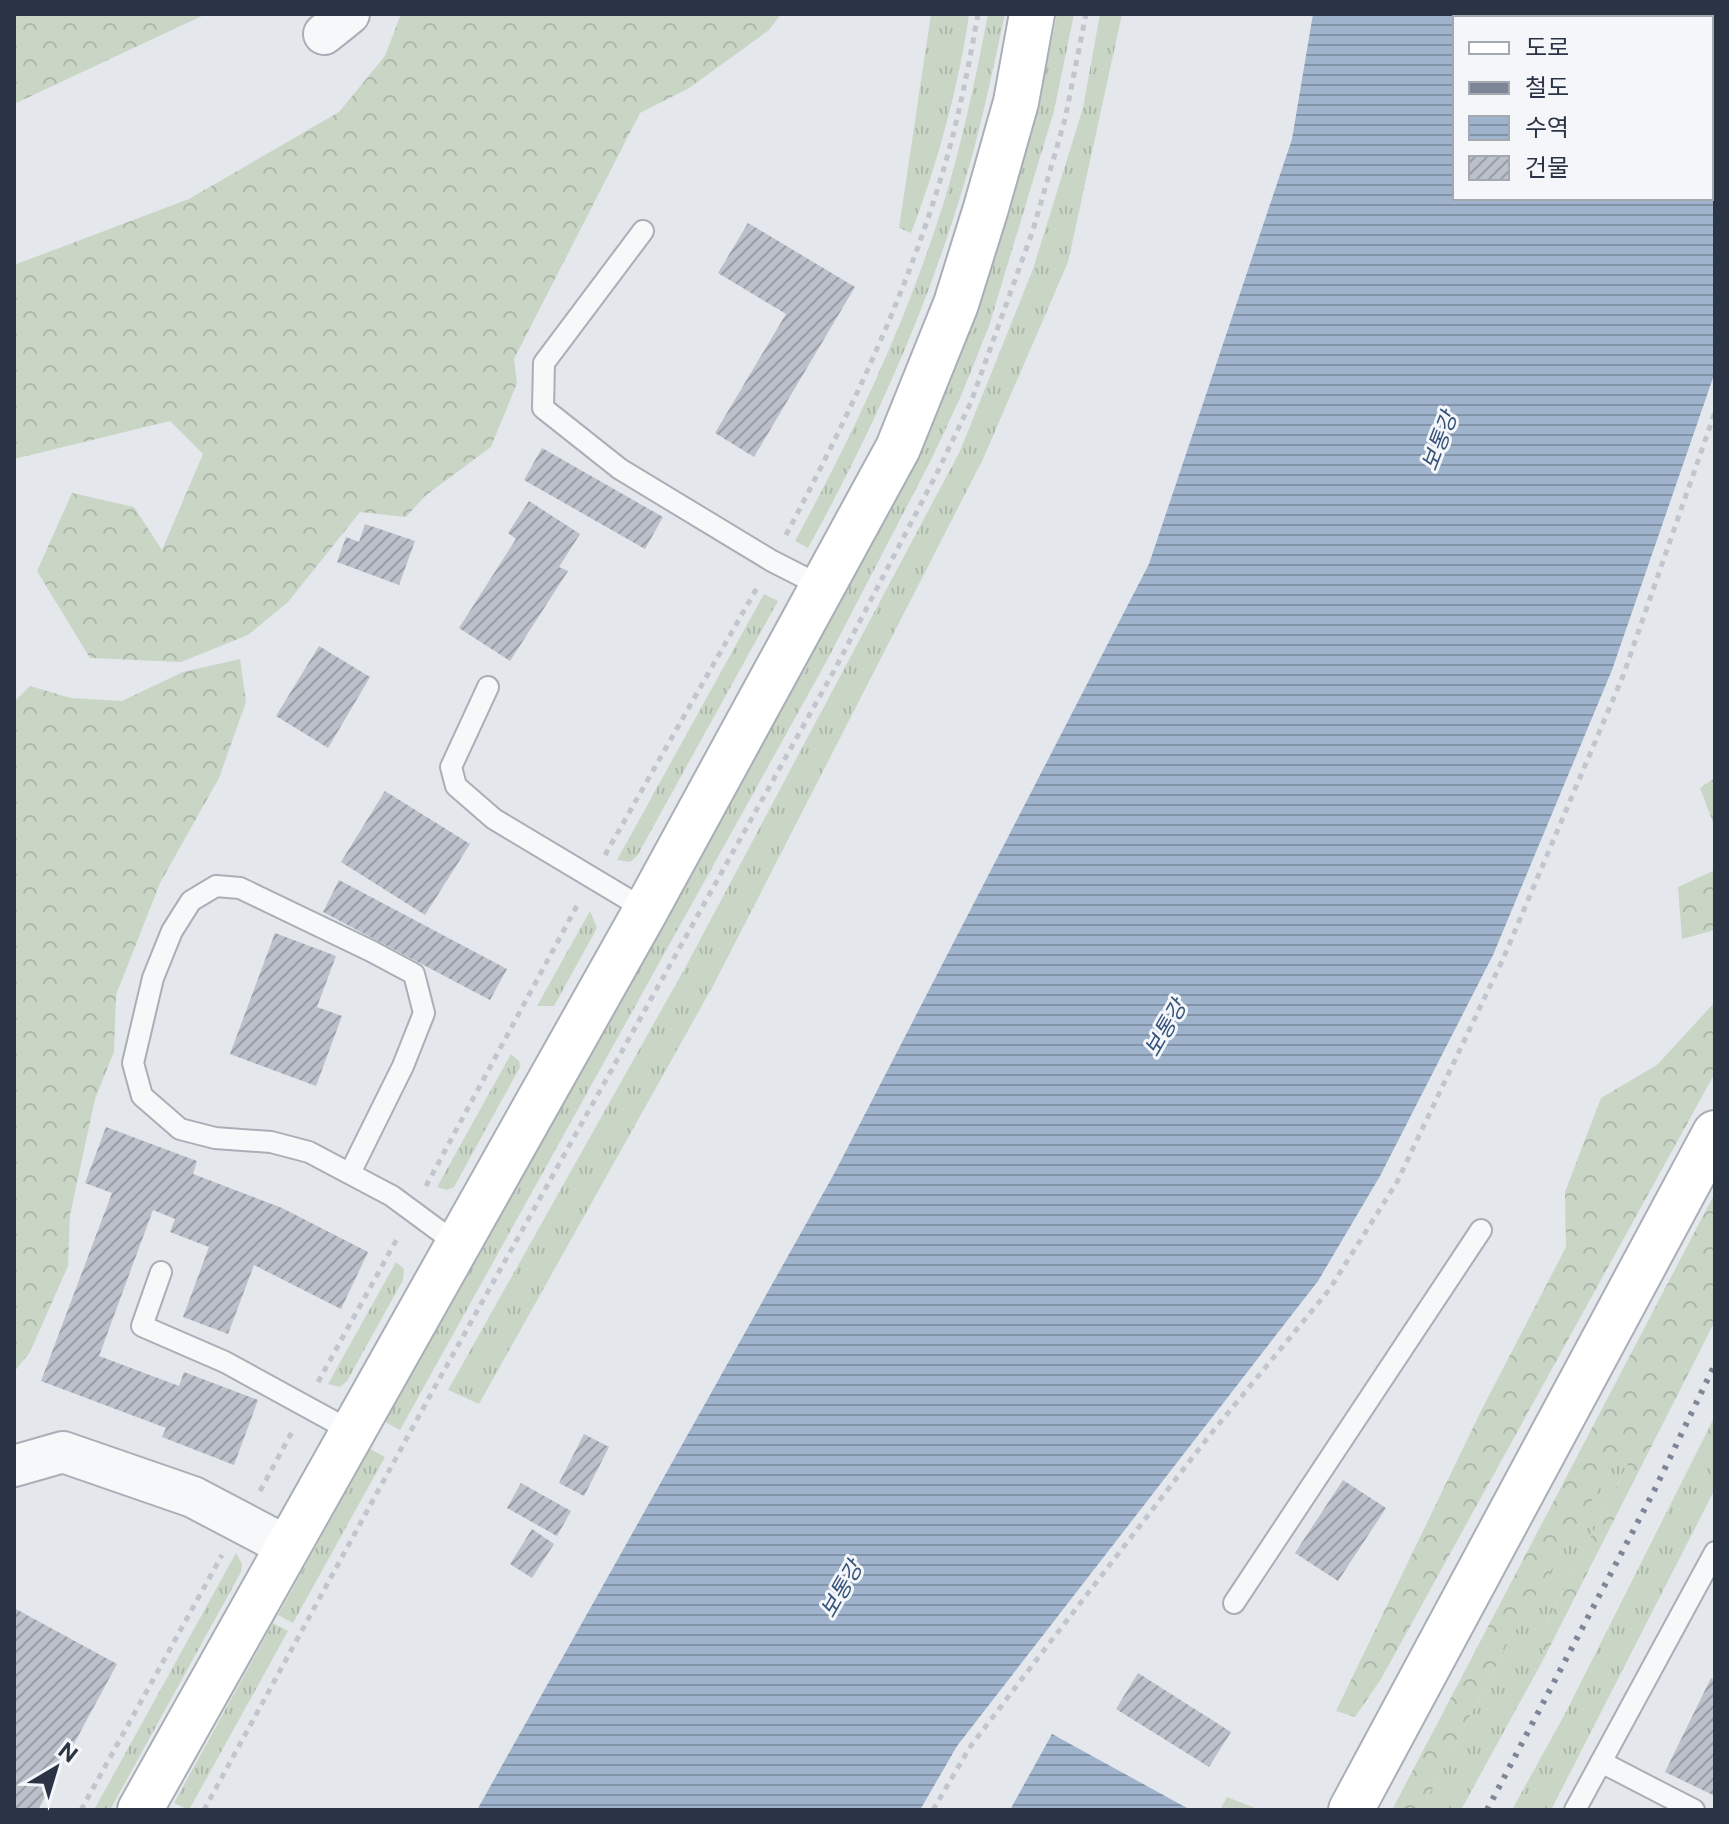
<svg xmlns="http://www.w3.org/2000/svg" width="1729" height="1824" viewBox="0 0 1729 1824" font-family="'Public Sans','Noto Sans KR',sans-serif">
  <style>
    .grass { fill: url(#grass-tufts) }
    .forest { fill: url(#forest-crowns) }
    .water { fill: url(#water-rules); fill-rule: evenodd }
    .building { fill: url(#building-hatch) }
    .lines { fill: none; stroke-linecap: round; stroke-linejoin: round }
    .lane-casing { stroke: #a9aeb7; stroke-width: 24 }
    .street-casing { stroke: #a9aeb7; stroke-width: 44 }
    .secondary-casing { stroke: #a9aeb7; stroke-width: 48 }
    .path { stroke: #c2c5cb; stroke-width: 5; stroke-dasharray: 6 6; stroke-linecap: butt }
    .lane { stroke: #f7f8fa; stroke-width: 20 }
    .street { stroke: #f7f8fa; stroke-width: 40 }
    .secondary { stroke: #fff; stroke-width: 44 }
    .rail { stroke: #7d8696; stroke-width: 6; stroke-dasharray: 4 8; stroke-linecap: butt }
    .labels { text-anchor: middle; stroke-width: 6; stroke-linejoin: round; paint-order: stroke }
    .water-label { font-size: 22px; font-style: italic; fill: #34527a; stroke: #f4f6f9 }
  </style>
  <defs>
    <pattern id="grass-tufts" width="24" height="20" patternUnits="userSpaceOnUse" patternTransform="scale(2)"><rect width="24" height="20" fill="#c9d6c5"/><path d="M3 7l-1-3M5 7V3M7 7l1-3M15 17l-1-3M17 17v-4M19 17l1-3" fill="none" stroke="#adb8ab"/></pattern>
    <pattern id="forest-crowns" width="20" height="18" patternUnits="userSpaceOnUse" patternTransform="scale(2)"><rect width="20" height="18" fill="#c9d6c5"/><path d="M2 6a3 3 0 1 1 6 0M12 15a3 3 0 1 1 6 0" fill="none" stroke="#adb8ab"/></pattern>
    <pattern id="water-rules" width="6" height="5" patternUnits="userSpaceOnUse" patternTransform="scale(2)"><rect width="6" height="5" fill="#9fb4cc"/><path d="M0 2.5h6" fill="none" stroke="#8293a7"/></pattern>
    <pattern id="building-hatch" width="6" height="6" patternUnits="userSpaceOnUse" patternTransform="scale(2)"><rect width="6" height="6" fill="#bbc0ca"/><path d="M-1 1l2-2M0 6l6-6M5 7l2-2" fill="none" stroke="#989da6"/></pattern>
  </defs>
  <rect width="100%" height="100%" fill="#e4e7ec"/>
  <g class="grass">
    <path d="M931,14H969C959,86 937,165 911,233L899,228Z"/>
    <path d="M988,14H1005C992,73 980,133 962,191C924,316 871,434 808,548L795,541C857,427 912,310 949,185C965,129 977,72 988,14Z"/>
    <polygon points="1057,14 1074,14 1054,111 989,326 961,396 931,460 825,664 400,1430 385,1422 810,655 848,583 973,320 1038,106"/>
    <polygon points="1100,14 1122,14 1068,262 983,459 714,984 479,1404 448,1390 685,968 960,451 1033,269 1083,108"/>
    <polygon points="764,594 778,601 637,856 630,862 617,860"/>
    <polygon points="590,911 597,928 554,1006 537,1006"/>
    <polygon points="511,1054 519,1061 520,1067 454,1187 447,1190 437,1187"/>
    <polygon points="396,1262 404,1269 403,1280 347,1381 340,1387 328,1384"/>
    <polygon points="1715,1416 1715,1489 1551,1810 1512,1810 1566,1712"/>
    <polygon points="370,1449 385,1457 293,1623 278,1615"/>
    <polygon points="1619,1454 1632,1456 1543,1630 1543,1660 1461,1810 1421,1810 1509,1641"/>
    <polygon points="236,1553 242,1564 241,1572 110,1810 94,1810"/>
    <polygon points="273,1623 288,1631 189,1810 174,1803"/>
    <polygon points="1227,1797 1260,1810 1220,1810"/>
  </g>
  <g class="forest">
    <polygon points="14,14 206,14 14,104"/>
    <polygon points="401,14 781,14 769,30 689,88 640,113 514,359 517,383 491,447 425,496 406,517 360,512 288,602 248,635 181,662 90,658 37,571 72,493 134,507 162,550 203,454 170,421 14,459 14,265 189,199 339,112 385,56"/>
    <polygon points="240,659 246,702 219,778 160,883 116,995 114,1052 95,1099 70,1215 68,1266 30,1352 14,1372 14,702 30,686 71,698 122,701 183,672"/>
    <polygon points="1715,778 1715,828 1700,788"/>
    <polygon points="1715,870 1715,930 1682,939 1678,887"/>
    <polygon points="1715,1002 1715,1073 1381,1679 1355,1717 1336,1711 1482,1409 1566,1247 1565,1192 1601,1098 1657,1065"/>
    <polygon points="1715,1193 1715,1321 1543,1660 1543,1630 1632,1456 1619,1455 1509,1641 1421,1810 1392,1810"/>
  </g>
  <g class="water">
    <path d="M1313,14H1715V372L1612,670L1493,955L1380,1176L1318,1281L957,1746L920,1810H477L834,1174L1149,564L1292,139ZM1455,18H1711V198H1455Z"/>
    <polygon points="1052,1734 1187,1808 1186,1810 1010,1810"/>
  </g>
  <g class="building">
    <polygon points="748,223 855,287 754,457 715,433 786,314 718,273"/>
    <polygon points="542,448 663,517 645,549 524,480"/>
    <polygon points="529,501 580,534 559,567 568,571 510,661 459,628 516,539 508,533"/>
    <polygon points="365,524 415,541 399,585 337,562 346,537 359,542"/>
    <polygon points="319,646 370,677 328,748 276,716"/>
    <polygon points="385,791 470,844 425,915 341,862"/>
    <polygon points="339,880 507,969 490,1000 323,912"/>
    <polygon points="275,933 336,956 317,1007 342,1016 316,1086 230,1054"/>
    <polygon points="106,1127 197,1161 193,1174 282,1208 368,1252 341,1309 254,1265 228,1334 183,1317 209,1247 170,1232 175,1219 153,1210 99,1356 179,1386 184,1372 258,1400 234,1465 162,1437 166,1428 41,1381 112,1193 85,1183"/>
    <polygon points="584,1434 609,1447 584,1496 559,1483"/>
    <polygon points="1343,1480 1386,1508 1338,1581 1295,1553"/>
    <polygon points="521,1483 571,1511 557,1536 507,1508"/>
    <polygon points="532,1529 554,1544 532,1578 510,1564"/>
    <polygon points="14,1608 117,1664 38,1810 14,1810"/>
    <polygon points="1138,1673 1231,1732 1209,1767 1116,1709"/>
    <polygon points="1711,1678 1715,1681 1715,1791 1713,1795 1665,1772"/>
  </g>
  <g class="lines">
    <g class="lane-casing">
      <g id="lane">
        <polyline points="643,231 544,363 543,408 620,469 772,561 823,587"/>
        <polyline points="488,687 451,767 456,786 494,819 646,910"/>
        <polyline points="350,1173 403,1066 424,1013 414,974 371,951 240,888 216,886 191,901 172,931 153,978 133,1063 142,1096 180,1129 215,1138 271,1142 309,1152 392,1196 457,1244"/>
        <polyline points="161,1272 142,1326 225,1362 351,1431"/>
        <polyline points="1234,1603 1481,1230"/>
        <polyline points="1601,1762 1694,1810"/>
        <polyline points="1575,1810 1715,1552"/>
      </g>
    </g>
    <g class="street-casing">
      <g id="street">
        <polyline points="324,34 349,14"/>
        <polyline points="14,1466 63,1452 193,1497 286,1546"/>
      </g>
    </g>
    <g class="secondary-casing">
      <g id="secondary">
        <polyline points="140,1810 646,910 898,448 956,304 986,208 1016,102 1032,14"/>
        <polyline points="1351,1810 1715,1133"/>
      </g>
    </g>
    <g class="path">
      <path d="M786,535C846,421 902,305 940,181C957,127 968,70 978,14"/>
      <polyline points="605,855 758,586"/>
      <polyline points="426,1186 579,902"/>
      <polyline points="318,1382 398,1237"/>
      <polyline points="260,1491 293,1430"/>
      <polyline points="81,1810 222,1555"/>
      <polyline points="204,1810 432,1392 835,669 938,471 971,402 1033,230 1065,119 1086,14"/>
      <polyline points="933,1810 970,1747 1018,1684 1209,1436 1329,1290 1397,1182 1503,959 1623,676 1715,412"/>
    </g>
    <use href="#lane" class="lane"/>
    <use href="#street" class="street"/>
    <use href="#secondary" class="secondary"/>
    <polyline class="rail" points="1487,1810 1654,1491 1715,1364"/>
  </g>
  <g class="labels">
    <g class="water-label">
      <text transform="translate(1439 441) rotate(-69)" y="8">보통강</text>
      <text transform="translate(1165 1028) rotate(-60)" y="8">보통강</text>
      <text transform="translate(841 1589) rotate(-60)" y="8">보통강</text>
    </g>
  </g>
  <rect width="1729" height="1824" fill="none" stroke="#2b3445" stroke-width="32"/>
  <rect x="1453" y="16" width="260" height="184" fill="#f4f6f9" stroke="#a4a8b1" stroke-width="2"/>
  <rect x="1469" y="42" width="40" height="12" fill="#ffffff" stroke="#a4a8b1" stroke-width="2"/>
  <text x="1525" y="56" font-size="24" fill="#2b3445">도로</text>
  <rect x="1469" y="82" width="40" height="12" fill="#7d8696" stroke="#a4a8b1" stroke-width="2"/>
  <text x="1525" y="96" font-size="24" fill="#2b3445">철도</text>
  <rect x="1469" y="116" width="40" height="24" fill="url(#water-rules)" stroke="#a4a8b1" stroke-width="2"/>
  <text x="1525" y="136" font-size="24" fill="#2b3445">수역</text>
  <rect x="1469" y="156" width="40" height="24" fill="url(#building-hatch)" stroke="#a4a8b1" stroke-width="2"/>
  <text x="1525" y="176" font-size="24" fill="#2b3445">건물</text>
  <g transform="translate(56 1768) rotate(38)" stroke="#f4f6f9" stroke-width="6" paint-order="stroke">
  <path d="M0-6L14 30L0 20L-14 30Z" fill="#2b3445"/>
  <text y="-12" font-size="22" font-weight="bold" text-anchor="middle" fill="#2b3445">N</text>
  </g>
</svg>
